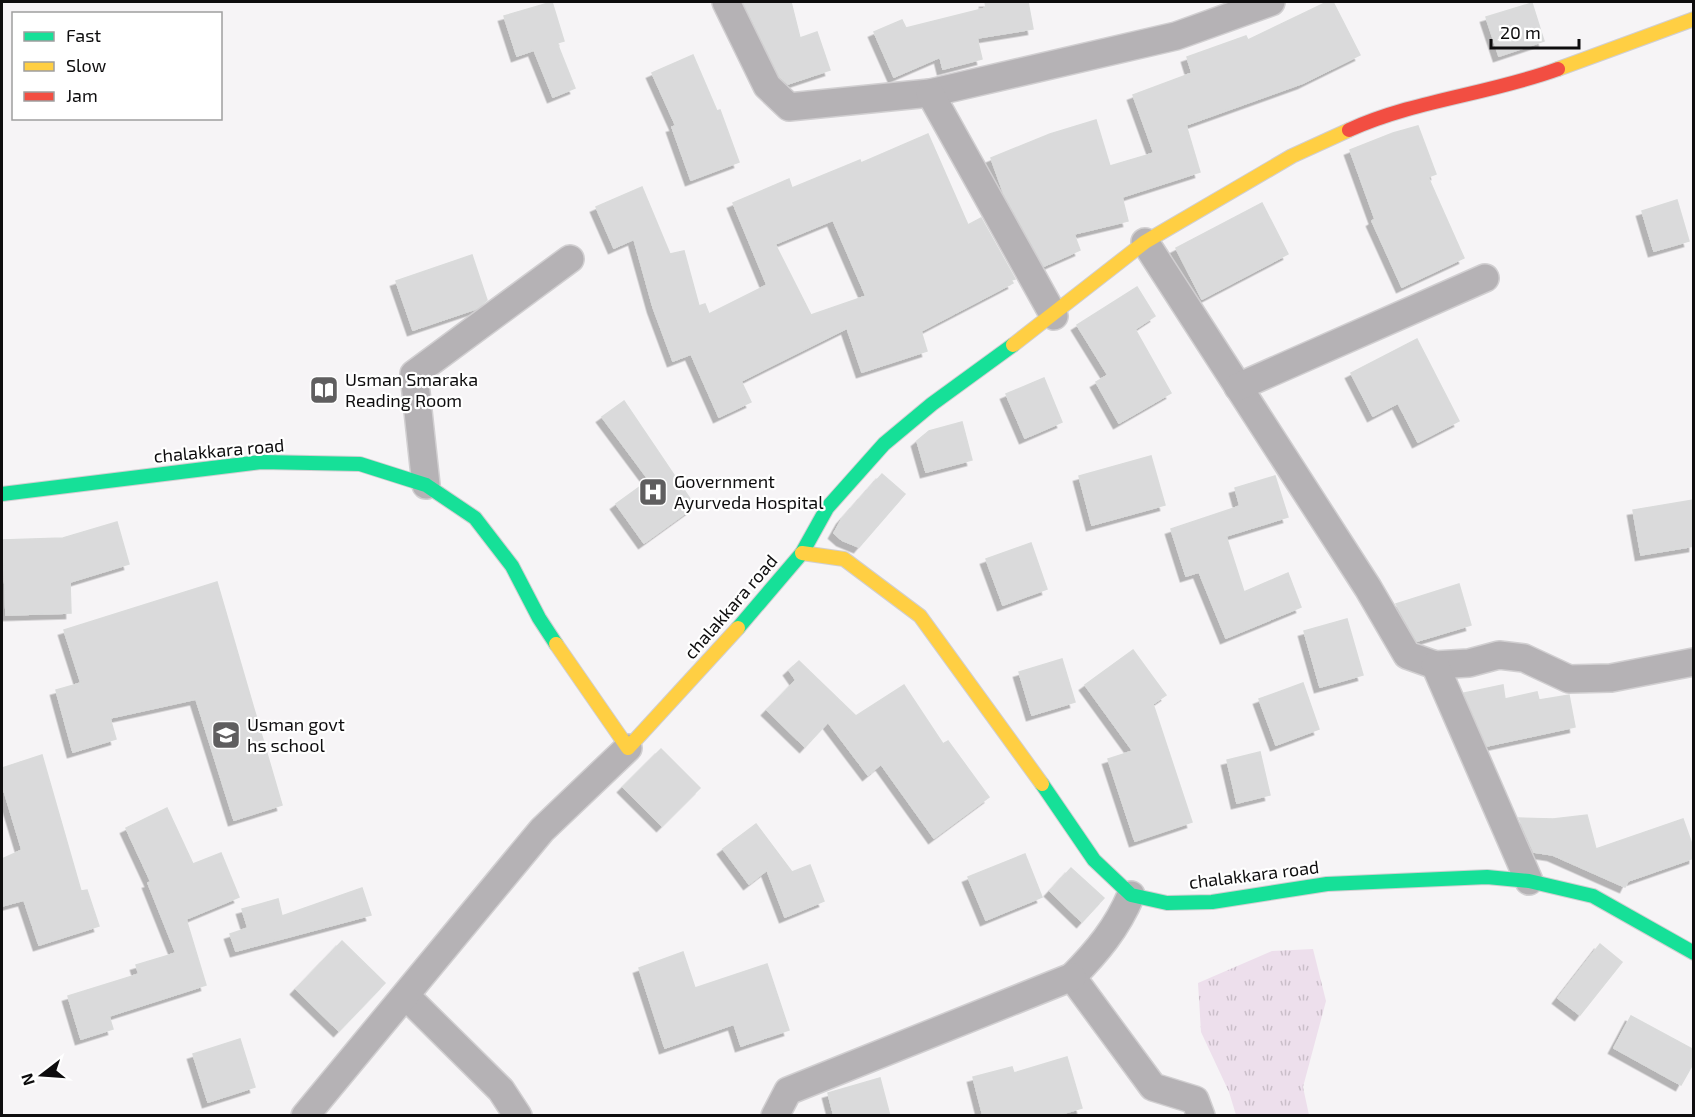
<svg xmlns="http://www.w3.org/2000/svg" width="1695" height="1117" viewBox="0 0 1695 1117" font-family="'Exo 2',sans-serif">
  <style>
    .park { fill: url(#park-tufts) }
    .building { fill: #dadadb; stroke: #dadbdb; stroke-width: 1.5; fill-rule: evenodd; filter: url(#shadow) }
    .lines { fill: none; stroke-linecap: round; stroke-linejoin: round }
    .street-casing { stroke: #d1cfd1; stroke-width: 30 }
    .fast-casing { stroke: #d1cfd1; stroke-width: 16 }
    .slow-casing { stroke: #d1cfd1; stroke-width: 16 }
    .jam-casing { stroke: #d1cfd1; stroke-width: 16 }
    .street { stroke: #b5b2b5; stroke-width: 27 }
    .fast { stroke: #16e098; stroke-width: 14 }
    .slow { stroke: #ffcf43; stroke-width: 14 }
    .jam { stroke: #f24e42; stroke-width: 14 }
    .labels { text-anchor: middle; stroke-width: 4.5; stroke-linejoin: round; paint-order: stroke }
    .poi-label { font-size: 18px; fill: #0e0d0e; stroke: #fff; text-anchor: start }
    .street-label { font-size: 18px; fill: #0e0d0e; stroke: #fff }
  </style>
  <defs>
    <pattern id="park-tufts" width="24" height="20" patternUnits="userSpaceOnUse" patternTransform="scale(1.5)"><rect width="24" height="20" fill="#eddfec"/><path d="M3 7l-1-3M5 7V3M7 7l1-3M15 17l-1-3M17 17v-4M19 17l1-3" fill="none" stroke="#cabec9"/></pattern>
    <filter id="shadow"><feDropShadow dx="-5.5" dy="5.5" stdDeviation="0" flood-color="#0004"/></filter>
  </defs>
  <rect width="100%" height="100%" fill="#f6f4f6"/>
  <polygon class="park" points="1313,949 1326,1001 1303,1087 1309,1115 1236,1115 1229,1092 1201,1032 1198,983 1272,951"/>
  <g class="building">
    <polygon points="552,2 564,41 557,43 575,88 553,97 534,50 517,56 504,16"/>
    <polygon points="743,2 791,2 800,38 817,32 830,70 788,84 780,77"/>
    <polygon points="985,2 1028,2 1033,29 977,38 982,59 943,69 940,57 894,77 874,32 902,20 906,28 986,8"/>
    <polygon points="1327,2 1333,2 1360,55 1303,83 1186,125 1200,172 1122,197 1128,221 1074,234 1080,250 1044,266 1004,194 991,158 1050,134 1096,120 1110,166 1154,153 1133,95 1192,73 1187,57 1246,36 1248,40"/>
    <polygon points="1532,3 1544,41 1499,56 1486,17"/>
    <polygon points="693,55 717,111 720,110 739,162 691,180 672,127 676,126 652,73"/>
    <polygon points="1418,126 1436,174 1428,177 1464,258 1402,287 1372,221 1375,219 1350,150 1393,133"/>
    <path d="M928,134L968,225L981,218L1015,279L1011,280L1013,283L921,331L927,351L862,372L847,328L741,381L751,402L719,417L691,354L673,361L653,307L634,239L614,248L596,207L642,187L670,254L684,251L699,306L705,304L709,314L767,285L733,203L789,179L792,188L860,160L861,163ZM833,220L866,296L811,315L775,244Z"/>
    <polygon points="1677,200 1689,241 1654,251 1642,211"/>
    <polygon points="1262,203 1288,254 1202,299 1176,248"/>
    <polygon points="472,255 487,300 478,308 413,330 396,281"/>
    <polygon points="1137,287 1155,316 1135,329 1171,393 1119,423 1096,382 1108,375 1077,325"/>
    <polygon points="1417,339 1459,421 1418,442 1398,403 1373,416 1351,373"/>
    <polygon points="1044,378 1062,422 1025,438 1006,394"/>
    <polygon points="624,401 695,506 644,543 616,504 649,480 602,417"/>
    <polygon points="962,422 972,460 926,472 917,441 929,431"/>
    <polygon points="1151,456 1165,505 1092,525 1079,476"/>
    <polygon points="882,474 905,494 859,547 842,540 834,533 842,519"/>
    <polygon points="1275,476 1288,517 1226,536 1244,592 1288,573 1301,607 1226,638 1199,572 1186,576 1171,529 1240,506 1235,488"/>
    <polygon points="1694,500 1694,546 1641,555 1633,510"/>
    <polygon points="117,522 129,564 70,582 71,613 6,615 3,540 63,538"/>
    <polygon points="1031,543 1047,589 1003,605 986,559"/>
    <polygon points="217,582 282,805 234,820 196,699 110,718 116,739 73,752 56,690 81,683 64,630"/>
    <polygon points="1459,584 1471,625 1417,641 1396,604"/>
    <polygon points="1347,619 1363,675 1320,687 1304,631"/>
    <polygon points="1133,650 1166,695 1153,704 1192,822 1135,841 1108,759 1133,751 1085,685"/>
    <polygon points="1062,659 1075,702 1032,715 1019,672"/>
    <polygon points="799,661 856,716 904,685 943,744 948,741 989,797 934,838 881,764 868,775 828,722 805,747 767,710 796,680 789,670"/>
    <polygon points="1303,683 1319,729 1276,745 1259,699"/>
    <polygon points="1503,685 1505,699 1537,692 1539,700 1569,695 1575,727 1487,746 1464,693"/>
    <polygon points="661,749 700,788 662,826 623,787"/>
    <polygon points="1260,752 1270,795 1237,803 1227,760"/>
    <polygon points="42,755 81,891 87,890 99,926 39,945 24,900 2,906 2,859 22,850 2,784 2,768"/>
    <polygon points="167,808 193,864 221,853 239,897 186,919 206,985 109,1016 113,1029 81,1039 68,996 139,974 136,965 176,953 148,883 151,882 126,828"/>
    <polygon points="1587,815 1596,849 1683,819 1694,850 1694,858 1628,881 1625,887 1553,855 1534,852 1519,818 1553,819"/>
    <polygon points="756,824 792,872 810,865 824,901 785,917 767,870 749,884 723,849"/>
    <polygon points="1025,854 1042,897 986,920 968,877"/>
    <polygon points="1071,868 1104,898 1082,922 1050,891"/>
    <polygon points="362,888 371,915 236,951 230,934 248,928 242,909 278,899 282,916"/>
    <polygon points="342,941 385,983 339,1031 296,989"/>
    <polygon points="1600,944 1622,962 1580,1015 1558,998"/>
    <polygon points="683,952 695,988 767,964 789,1030 741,1046 734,1024 665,1048 639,968"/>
    <polygon points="1631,1016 1694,1050 1694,1062 1681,1085 1614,1048"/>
    <polygon points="240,1039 255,1087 208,1102 193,1054"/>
    <polygon points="1067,1057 1082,1108 1054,1116 983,1116 973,1077 1012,1067 1014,1073"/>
    <polygon points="880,1078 890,1116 834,1116 828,1093"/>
  </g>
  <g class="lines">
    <g class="street-casing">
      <g id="street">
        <polyline points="726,2 767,86 789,107 930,93 1176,36 1271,2"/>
        <polyline points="930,93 1054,316"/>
        <polyline points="1145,242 1368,588 1407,655 1435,665 1469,663 1499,655 1524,658 1569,679 1611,678 1694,662"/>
        <polyline points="1238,387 1485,278"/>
        <polyline points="426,485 414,374 570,259"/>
        <polyline points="1435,665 1529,881"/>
        <path d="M1131,895C1117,928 1097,952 1072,977L1153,1087L1195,1100L1201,1116"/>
        <polyline points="406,996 501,1090 518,1116"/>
        <polyline points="305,1116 542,830 628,748"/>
        <polyline points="775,1116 788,1091 1072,977"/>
      </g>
    </g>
    <g class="fast-casing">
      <g id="fast">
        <polyline points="2,494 261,462 360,464 426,485 475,518 512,566 539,618 556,644"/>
        <polyline points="738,628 802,553 827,508 884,444 932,404 1013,345"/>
        <polyline points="1042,784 1094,860 1131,895 1167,903 1212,902 1327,884 1487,877 1529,881 1593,896 1694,953"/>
      </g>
    </g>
    <g class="slow-casing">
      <g id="slow">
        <polyline points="1558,69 1694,19"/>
        <polyline points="1013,345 1145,242 1292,156 1349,130"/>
        <polyline points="802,553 844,559 920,616 1042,784"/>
        <polyline points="556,644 628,748 738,628"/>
      </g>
    </g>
    <g class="jam-casing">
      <path id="jam" d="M1349,130C1415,100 1490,94 1558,69"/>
    </g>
    <use href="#street" class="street"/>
    <use href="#fast" class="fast"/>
    <use href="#slow" class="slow"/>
    <use href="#jam" class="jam"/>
  </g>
  <defs>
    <g id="library-square" transform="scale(1.5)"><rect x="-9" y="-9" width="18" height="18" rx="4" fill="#5f5e5f" stroke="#fff"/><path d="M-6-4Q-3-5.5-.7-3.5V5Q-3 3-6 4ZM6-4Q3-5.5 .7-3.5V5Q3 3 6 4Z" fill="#fff"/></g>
    <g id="hospital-square" transform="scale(1.5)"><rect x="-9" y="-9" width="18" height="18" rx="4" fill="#5f5e5f" stroke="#fff"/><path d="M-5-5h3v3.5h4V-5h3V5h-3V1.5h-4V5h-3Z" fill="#fff"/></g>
    <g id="school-square" transform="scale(1.5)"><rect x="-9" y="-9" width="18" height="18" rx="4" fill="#5f5e5f" stroke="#fff"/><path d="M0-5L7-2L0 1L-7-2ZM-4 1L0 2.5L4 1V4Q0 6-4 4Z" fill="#fff"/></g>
  </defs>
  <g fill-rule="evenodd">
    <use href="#library-square" x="324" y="390"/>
    <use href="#hospital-square" x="653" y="492"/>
    <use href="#school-square" x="226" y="735"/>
  </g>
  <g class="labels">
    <g class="poi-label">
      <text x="345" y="386">Usman Smaraka<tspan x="345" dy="21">Reading Room</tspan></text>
      <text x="674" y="488">Government<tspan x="674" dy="21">Ayurveda Hospital</tspan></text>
      <text x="247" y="731">Usman govt<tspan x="247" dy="21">hs school</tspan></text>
    </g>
    <g class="street-label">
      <text transform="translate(219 451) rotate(-5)" y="6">chalakkara road</text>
      <text transform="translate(731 607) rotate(-49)" y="6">chalakkara road</text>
      <text transform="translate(1254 875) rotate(-7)" y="6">chalakkara road</text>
    </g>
  </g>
  <rect width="1695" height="1117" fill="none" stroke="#0e0d0e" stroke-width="6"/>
  <rect x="12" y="12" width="210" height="108" fill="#ffffff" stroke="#9f9e9f" stroke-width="1.5"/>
  <rect x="24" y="32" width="30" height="9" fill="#16e098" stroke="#9f9e9f" stroke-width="1.5"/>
  <text x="66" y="42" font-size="18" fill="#0e0d0e">Fast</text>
  <rect x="24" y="62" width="30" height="9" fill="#ffcf43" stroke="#9f9e9f" stroke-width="1.5"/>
  <text x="66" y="72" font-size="18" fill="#0e0d0e">Slow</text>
  <rect x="24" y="92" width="30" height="9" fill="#f24e42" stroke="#9f9e9f" stroke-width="1.5"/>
  <text x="66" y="102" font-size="18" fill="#0e0d0e">Jam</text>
  <g transform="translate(42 1075) rotate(253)" stroke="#ffffff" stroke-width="4.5" paint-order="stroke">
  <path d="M0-4.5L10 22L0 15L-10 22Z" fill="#0e0d0e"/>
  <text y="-9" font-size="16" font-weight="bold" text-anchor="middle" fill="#0e0d0e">N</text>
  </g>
  <path d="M1491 39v9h88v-9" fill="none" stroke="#0e0d0e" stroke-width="3"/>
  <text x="1500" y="39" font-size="18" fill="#0e0d0e" stroke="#ffffff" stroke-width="4.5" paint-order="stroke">20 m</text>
</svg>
